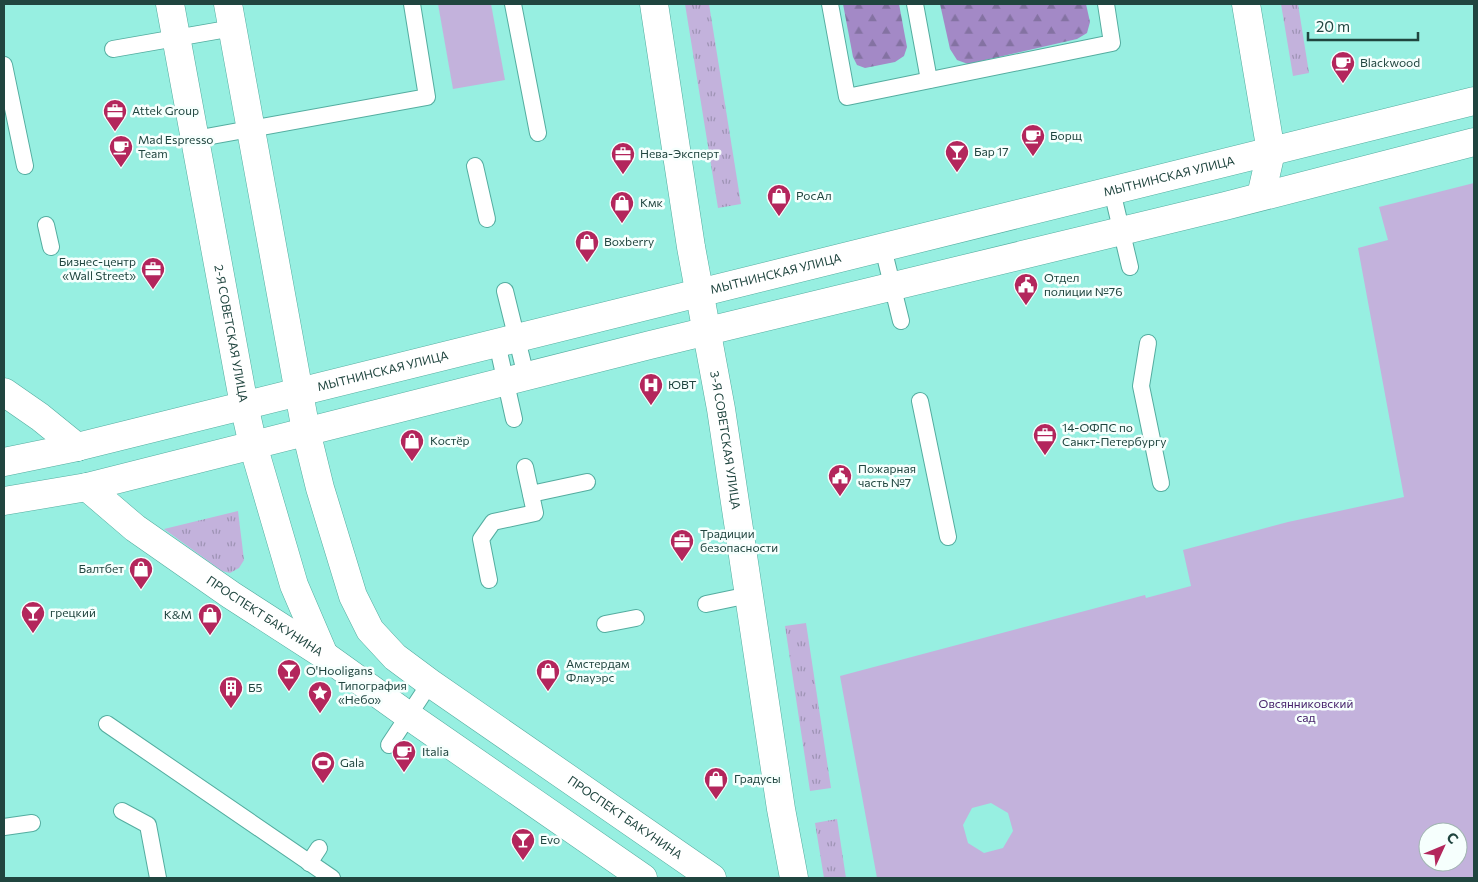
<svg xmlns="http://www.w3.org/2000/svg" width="1478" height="882" viewBox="0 0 1478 882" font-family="Commissioner,sans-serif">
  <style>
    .grass { fill: url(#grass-tufts) }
    .forest { fill: url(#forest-firs) }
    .park { fill: #c3b2dc; fill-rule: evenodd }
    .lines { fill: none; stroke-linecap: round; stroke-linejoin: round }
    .lane-casing { stroke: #54ada0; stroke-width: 18 }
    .street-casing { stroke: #54ada0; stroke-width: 29 }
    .secondary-casing { stroke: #54ada0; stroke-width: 29 }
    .lane { stroke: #fff; stroke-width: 16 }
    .street { stroke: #fff; stroke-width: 28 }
    .secondary { stroke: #fff; stroke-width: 28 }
    .labels { text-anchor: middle; stroke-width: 5; stroke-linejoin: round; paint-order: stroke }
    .poi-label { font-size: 12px; fill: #20453f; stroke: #f6fffd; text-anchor: start }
    .street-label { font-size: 12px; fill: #20453f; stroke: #f6fffd }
    .park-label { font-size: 12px; fill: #45216a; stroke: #f6fffd }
  </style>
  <defs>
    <pattern id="grass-tufts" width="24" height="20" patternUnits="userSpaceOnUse" patternTransform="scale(1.25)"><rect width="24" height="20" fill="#c3b2dc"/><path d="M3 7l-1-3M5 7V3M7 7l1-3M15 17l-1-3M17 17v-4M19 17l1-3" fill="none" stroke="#9e93b4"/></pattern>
    <pattern id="forest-firs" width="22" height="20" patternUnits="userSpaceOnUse" patternTransform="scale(1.25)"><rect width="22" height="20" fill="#a389c6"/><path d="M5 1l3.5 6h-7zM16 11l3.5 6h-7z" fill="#8472a2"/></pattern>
  </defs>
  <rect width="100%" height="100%" fill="#97efe1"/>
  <g class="grass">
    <polygon points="685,4 709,4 741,204 718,208"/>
    <polygon points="1281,4 1298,4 1309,73 1293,76"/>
    <polygon points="238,511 244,560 239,568 230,573 222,571 164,529"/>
    <polygon points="806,623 831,788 810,791 785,626"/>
    <polygon points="837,819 846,878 824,878 815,823"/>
  </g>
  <g class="forest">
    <polygon points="843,4 899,4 907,47 904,56 895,62 865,68 857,65 853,57"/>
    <polygon points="940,4 1086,4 1090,22 1087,33 1077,39 968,64 957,60 950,49"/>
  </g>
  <g class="park">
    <polygon points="438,4 491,4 505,80 453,89"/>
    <path d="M1474,183V878H877L840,676L1145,595L1146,598L1191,586L1183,550L1288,522L1404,497L1358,248L1388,240L1379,207ZM991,803L1008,813L1013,831L1003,848L984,853L968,843L963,825L972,808ZM1428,832H1458V862H1428Z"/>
  </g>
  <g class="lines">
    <g class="lane-casing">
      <g id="lane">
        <polyline points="513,4 538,133"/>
        <polyline points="830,4 847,97 1112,43 1106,4"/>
        <polyline points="915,4 929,80"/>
        <polyline points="113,49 233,28"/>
        <polyline points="4,65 25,166"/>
        <polyline points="195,139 427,97 412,4"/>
        <polyline points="475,166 487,219"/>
        <polyline points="1112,191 1130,267"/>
        <polyline points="46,225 51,247"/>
        <polyline points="883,248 901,321"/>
        <polyline points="505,291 526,376"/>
        <polyline points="497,343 514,419"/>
        <polyline points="1148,343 1141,386 1161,483"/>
        <polyline points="920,401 948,537"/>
        <polyline points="531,494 587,482"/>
        <polyline points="489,580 481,539 493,522 535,513 525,467"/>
        <polyline points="706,604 749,595"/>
        <polyline points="605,624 636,618"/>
        <polyline points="107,724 332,878"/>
        <polyline points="389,745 430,683"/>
        <polyline points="122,811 148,825 158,878"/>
        <polyline points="4,827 32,823"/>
        <polyline points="309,863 319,848"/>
      </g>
    </g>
    <g class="street-casing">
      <g id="street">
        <path id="s1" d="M654,4L691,247L721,409L781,809L794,878"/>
        <polyline points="1246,4 1271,152 1261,196"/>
        <polyline points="4,462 77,447"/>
      </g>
    </g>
    <g class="secondary-casing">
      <g id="secondary">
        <path id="s2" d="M170,4L244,405L253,445L294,585L324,655"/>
        <path id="s3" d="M228,4L306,431L320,488L353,596L370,630L395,657L430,683L712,878"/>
        <polyline points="4,392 40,417 77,447"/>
        <path id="s4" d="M77,447L1474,101"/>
        <path id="s5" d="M87,487L135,528L231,595L324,655L409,716L643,878"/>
        <polyline points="4,501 87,487 650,345 1225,206 1474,142"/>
      </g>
    </g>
    <use href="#lane" class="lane"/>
    <use href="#street" class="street"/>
    <use href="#secondary" class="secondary"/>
  </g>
  <defs>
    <g id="cafe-pin" transform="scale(1.25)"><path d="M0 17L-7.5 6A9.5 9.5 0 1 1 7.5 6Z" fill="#b3265c" stroke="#f6fffd"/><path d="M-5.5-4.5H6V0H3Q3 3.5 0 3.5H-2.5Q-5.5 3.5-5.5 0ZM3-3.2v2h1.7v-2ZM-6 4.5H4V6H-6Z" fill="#fff"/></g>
    <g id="office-pin" transform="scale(1.25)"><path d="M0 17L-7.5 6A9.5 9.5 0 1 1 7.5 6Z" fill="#b3265c" stroke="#f6fffd"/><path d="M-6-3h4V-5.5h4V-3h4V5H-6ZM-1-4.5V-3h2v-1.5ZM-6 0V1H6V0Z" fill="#fff"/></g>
    <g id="bar-pin" transform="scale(1.25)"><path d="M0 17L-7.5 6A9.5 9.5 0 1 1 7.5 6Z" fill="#b3265c" stroke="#f6fffd"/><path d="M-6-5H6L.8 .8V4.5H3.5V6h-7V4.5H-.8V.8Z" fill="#fff"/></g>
    <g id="shop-pin" transform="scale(1.25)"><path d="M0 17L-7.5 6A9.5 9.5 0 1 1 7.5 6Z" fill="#b3265c" stroke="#f6fffd"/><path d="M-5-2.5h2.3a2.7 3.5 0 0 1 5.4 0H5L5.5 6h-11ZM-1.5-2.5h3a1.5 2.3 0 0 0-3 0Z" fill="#fff"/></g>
    <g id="civic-pin" transform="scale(1.25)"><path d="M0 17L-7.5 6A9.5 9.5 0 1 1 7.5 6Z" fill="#b3265c" stroke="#f6fffd"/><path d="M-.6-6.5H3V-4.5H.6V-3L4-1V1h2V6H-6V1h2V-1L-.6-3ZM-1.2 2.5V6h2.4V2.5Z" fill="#fff"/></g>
    <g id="hospital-pin" transform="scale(1.25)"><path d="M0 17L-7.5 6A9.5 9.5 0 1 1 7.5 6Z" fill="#b3265c" stroke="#f6fffd"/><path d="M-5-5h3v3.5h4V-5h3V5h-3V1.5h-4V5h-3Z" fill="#fff"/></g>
    <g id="building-pin" transform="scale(1.25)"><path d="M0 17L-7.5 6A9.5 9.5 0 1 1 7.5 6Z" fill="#b3265c" stroke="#f6fffd"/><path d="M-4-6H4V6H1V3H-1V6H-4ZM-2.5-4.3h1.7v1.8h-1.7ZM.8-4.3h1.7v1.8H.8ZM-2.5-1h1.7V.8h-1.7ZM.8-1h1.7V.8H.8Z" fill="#fff"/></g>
    <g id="sight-pin" transform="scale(1.25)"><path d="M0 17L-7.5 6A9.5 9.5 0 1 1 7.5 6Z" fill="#b3265c" stroke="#f6fffd"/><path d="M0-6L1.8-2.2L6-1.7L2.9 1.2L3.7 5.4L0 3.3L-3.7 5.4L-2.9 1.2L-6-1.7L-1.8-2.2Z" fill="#fff"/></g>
    <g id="stadium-pin" transform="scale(1.25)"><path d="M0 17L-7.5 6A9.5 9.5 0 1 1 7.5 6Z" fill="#b3265c" stroke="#f6fffd"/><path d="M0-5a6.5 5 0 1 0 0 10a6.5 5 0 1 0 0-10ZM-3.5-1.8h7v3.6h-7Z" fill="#fff"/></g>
  </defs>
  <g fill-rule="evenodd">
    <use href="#cafe-pin" x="1343" y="63"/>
    <use href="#office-pin" x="115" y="111"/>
    <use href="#cafe-pin" x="1033" y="136"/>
    <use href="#cafe-pin" x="121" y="147"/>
    <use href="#bar-pin" x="957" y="152"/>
    <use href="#office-pin" x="623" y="154"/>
    <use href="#shop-pin" x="779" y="196"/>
    <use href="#shop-pin" x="622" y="203"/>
    <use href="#shop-pin" x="587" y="242"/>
    <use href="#office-pin" x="153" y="269"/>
    <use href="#civic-pin" x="1026" y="285"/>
    <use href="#hospital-pin" x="651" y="385"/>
    <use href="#office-pin" x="1045" y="435"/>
    <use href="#shop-pin" x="412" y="441"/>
    <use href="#civic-pin" x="840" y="476"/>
    <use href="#office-pin" x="682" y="541"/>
    <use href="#shop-pin" x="141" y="569"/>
    <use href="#bar-pin" x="33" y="613"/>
    <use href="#shop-pin" x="210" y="615"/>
    <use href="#bar-pin" x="289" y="671"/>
    <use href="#shop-pin" x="548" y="671"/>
    <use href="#building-pin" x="231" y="688"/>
    <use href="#sight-pin" x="320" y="693"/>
    <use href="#cafe-pin" x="404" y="752"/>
    <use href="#stadium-pin" x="323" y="763"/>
    <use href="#shop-pin" x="716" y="779"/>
    <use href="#bar-pin" x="523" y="840"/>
  </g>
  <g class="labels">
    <g class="poi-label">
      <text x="1360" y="67">Blackwood</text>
      <text x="132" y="115">Attek Group</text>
      <text x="1050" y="140">Борщ</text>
      <text x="138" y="144">Mad Espresso<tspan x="138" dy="14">Team</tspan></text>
      <text x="974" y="156">Бар 17</text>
      <text x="640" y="158">Нева-Эксперт</text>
      <text x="796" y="200">РосАл</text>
      <text x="640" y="207">Кмк</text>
      <text x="604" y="246">Boxberry</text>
      <text x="136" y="266" text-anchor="end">Бизнес-центр<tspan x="136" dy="14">«Wall Street»</tspan></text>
      <text x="1044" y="282">Отдел<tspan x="1044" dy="14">полиции №76</tspan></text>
      <text x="668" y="389">ЮВТ</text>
      <text x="1062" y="432">14-ОФПС по<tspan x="1062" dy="14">Санкт-Петербургу</tspan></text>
      <text x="430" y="445">Костёр</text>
      <text x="858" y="473">Пожарная<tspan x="858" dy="14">часть №7</tspan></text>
      <text x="700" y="538">Традиции<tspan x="700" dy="14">безопасности</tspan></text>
      <text x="124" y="573" text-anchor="end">Балтбет</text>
      <text x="50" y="617">грецкий</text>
      <text x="192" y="619" text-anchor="end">K&amp;M</text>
      <text x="566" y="668">Амстердам<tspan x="566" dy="14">Флауэрс</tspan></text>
      <text x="306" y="675">O'Hooligans</text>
      <text x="338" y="690">Типография<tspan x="338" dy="14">«Небо»</tspan></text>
      <text x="248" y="692">Б5</text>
      <text x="422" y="756">Italia</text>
      <text x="340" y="767">Gala</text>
      <text x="734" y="783">Градусы</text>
      <text x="540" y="844">Evo</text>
    </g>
    <g class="street-label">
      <text dy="4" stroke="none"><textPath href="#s4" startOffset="1125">МЫТНИНСКАЯ УЛИЦА</textPath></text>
      <text dy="4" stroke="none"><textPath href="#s4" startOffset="720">МЫТНИНСКАЯ УЛИЦА</textPath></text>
      <text dy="4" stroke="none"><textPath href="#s2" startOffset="335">2-Я СОВЕТСКАЯ УЛИЦА</textPath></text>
      <text dy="4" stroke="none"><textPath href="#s4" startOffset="315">МЫТНИНСКАЯ УЛИЦА</textPath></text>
      <text dy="4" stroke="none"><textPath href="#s1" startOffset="442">3-Я СОВЕТСКАЯ УЛИЦА</textPath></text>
      <text dy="4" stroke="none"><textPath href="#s5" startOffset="220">ПРОСПЕКТ БАКУНИНА</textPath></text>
      <text dy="4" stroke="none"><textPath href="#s3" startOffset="961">ПРОСПЕКТ БАКУНИНА</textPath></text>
    </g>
    <g class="park-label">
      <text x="1306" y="708">Овсянниковский<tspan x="1306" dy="14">сад</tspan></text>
    </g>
  </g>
  <rect width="1478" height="882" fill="none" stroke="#20453f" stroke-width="10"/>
  <g transform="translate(1443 847) rotate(46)"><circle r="24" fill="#f6fffd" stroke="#a0b5b1"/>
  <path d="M0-4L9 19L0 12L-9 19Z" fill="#b3265c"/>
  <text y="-8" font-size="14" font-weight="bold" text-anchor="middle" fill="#20453f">С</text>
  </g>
  <path d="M1308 32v8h110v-8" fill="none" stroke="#20453f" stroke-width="2.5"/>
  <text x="1316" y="32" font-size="15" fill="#20453f" stroke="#f6fffd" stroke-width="4" paint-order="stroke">20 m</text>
</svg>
